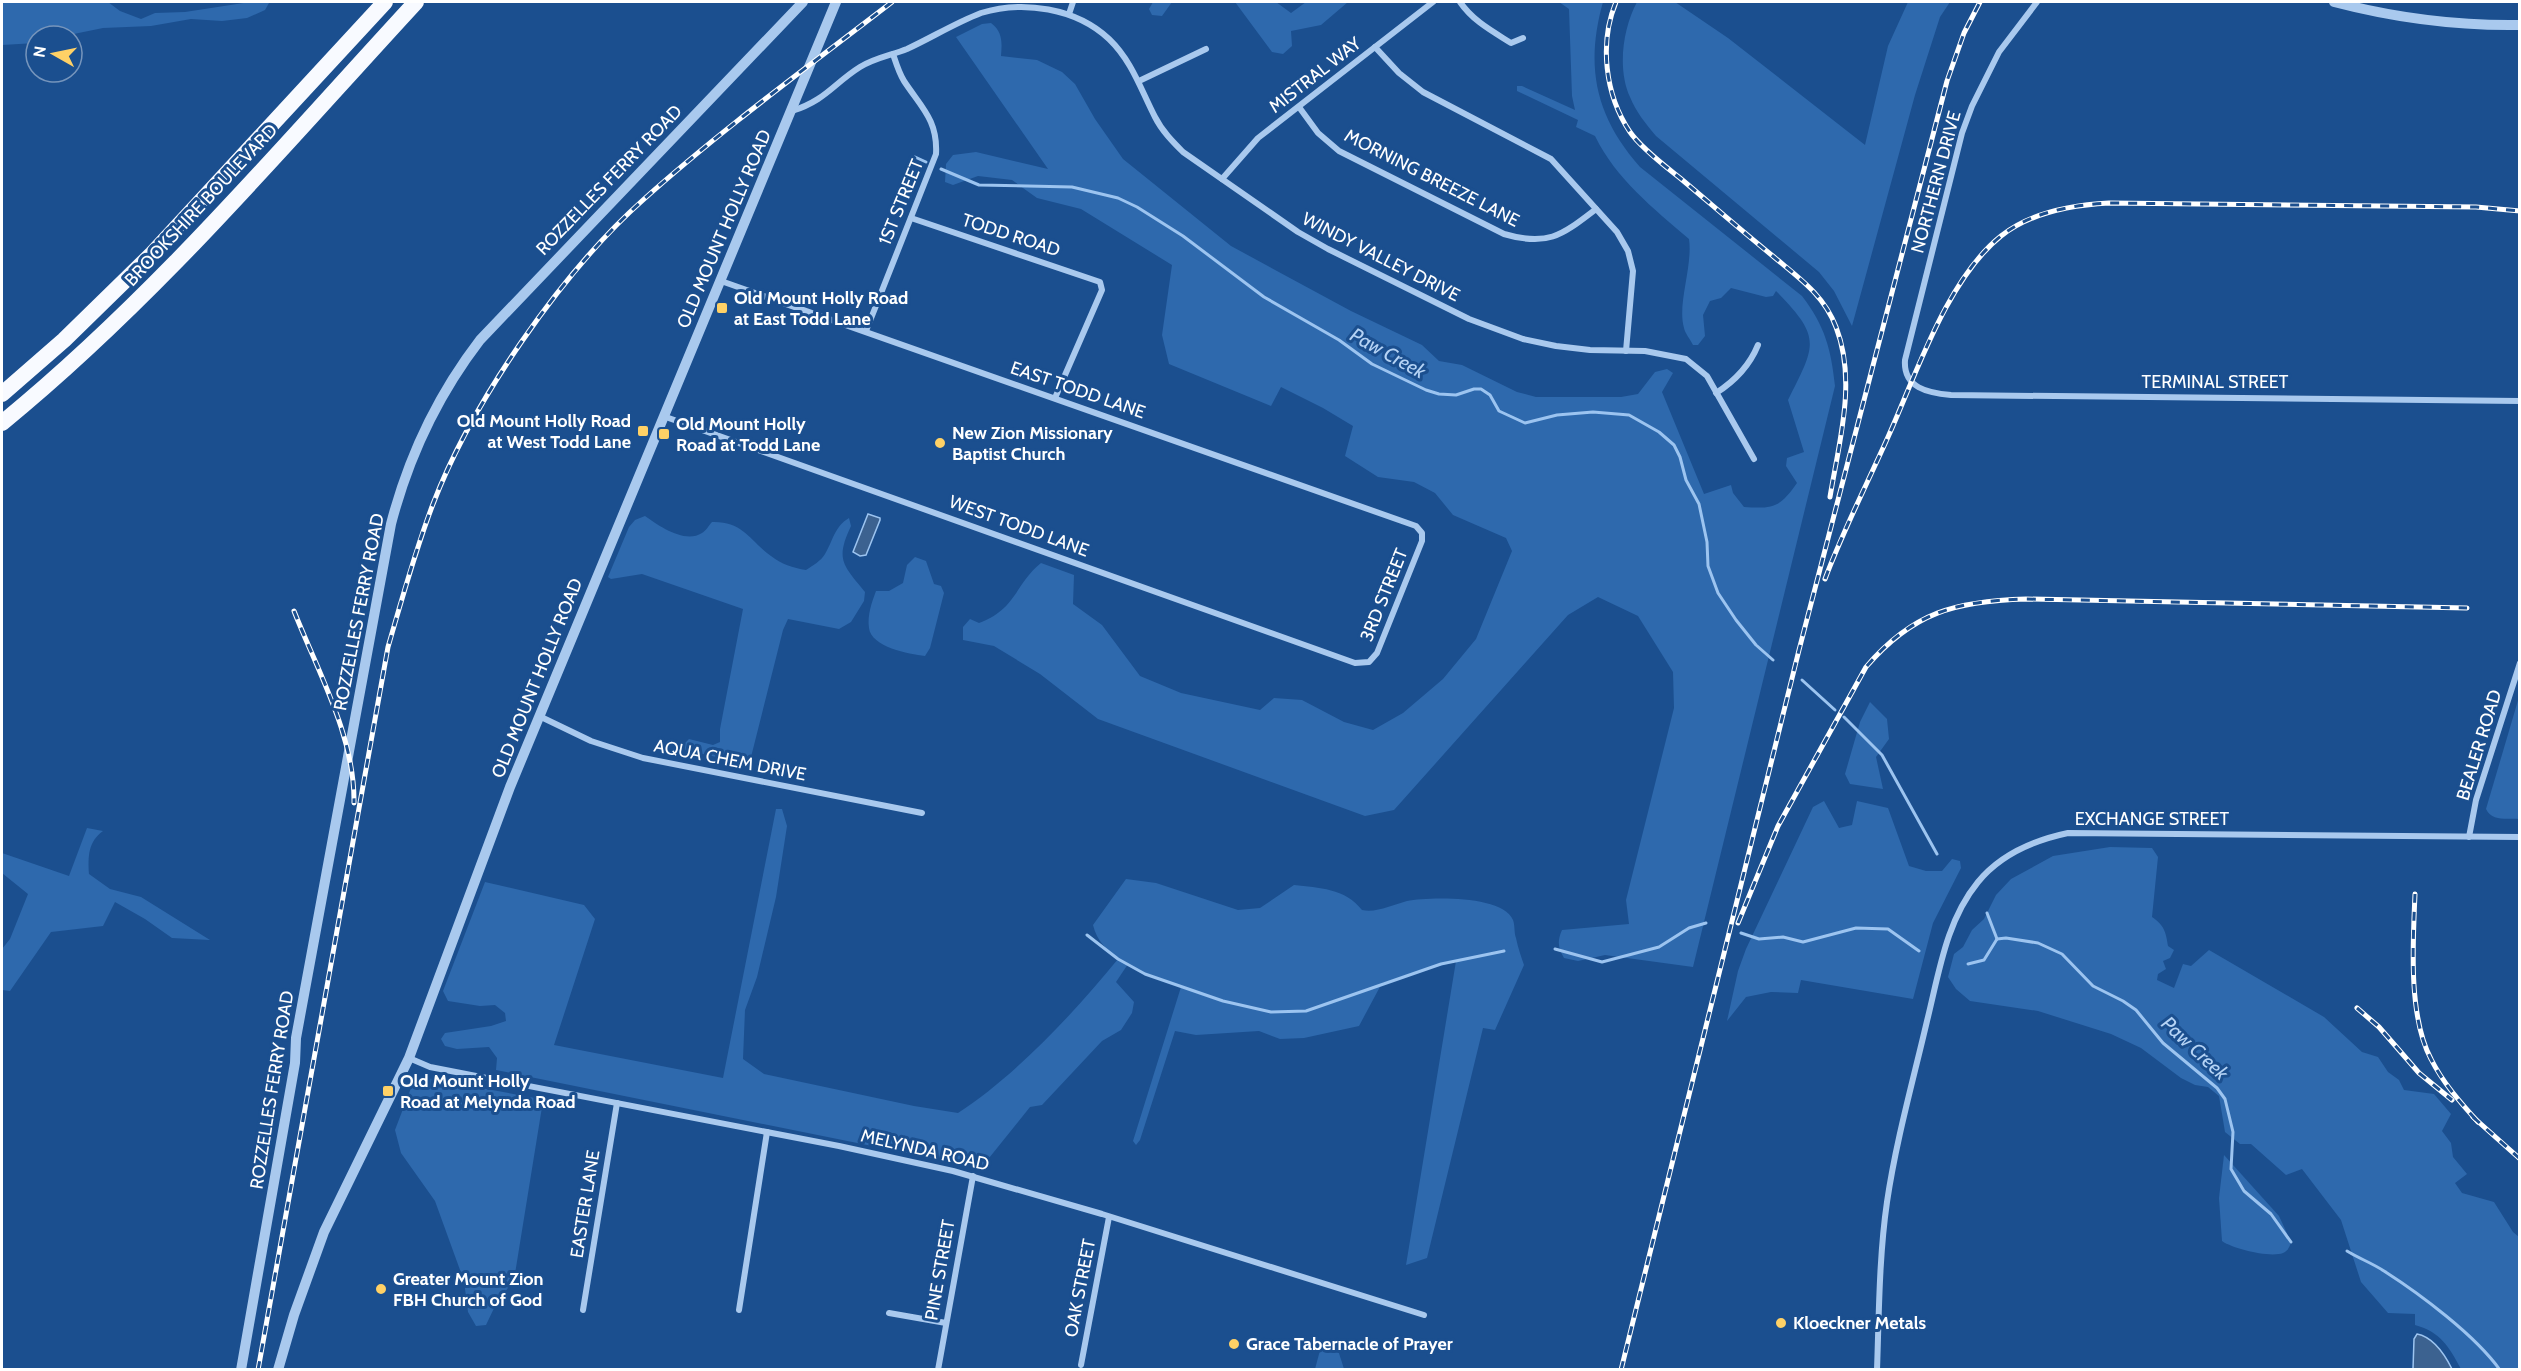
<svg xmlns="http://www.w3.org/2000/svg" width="2521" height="1371" viewBox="0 0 2521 1371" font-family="Cabin,sans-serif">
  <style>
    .green { fill: #2e69ad }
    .water { fill: #3c6290; stroke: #9cc4f0; stroke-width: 1.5 }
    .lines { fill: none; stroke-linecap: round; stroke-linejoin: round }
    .stream { stroke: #9cc4f0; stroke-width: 3 }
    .minor { stroke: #a9c9ee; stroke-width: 6 }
    .tertiary { stroke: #a9c9ee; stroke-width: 10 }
    .trunk { stroke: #f8faff; stroke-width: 16 }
    .rail-casing { stroke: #fff; stroke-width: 5 }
    .rail { stroke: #1b4f8f; stroke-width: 3; stroke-dasharray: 9; stroke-linecap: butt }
    .poi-dot { fill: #ffd166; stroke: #1b4f8f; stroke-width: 2 }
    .labels { text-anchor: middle; stroke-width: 6; stroke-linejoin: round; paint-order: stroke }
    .street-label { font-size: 18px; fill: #fff; stroke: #1b4f8f }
    .poi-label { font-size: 18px; font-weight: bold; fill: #fff; stroke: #1b4f8f; text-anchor: start }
    .water-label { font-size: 20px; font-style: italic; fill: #b5d3f5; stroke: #1b4f8f }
  </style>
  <rect width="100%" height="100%" fill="#1b4f8f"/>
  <g class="green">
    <polygon points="2,2 108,2 120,11 141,19 155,13 185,12 250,2 269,3 265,10 247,18 222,21 191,19 151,26 103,28 64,36 36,36 36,43 2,45"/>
    <polygon points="1153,2 1172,2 1162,16 1152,15 1149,9"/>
    <polygon points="1235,2 1276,2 1291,13 1306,2 1348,2 1321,25 1291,31 1292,46 1283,54 1272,52"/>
    <path d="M1559,2H1603C1585,66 1595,116 1640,167L1802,296C1825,326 1831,349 1835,386L1693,967L1605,955L1578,961L1564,958C1558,948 1557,941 1562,930L1629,924L1626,900L1674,708L1673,672L1638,616L1598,597L1568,615L1394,810L1365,816L1098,719L1040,674L994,646L963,640V627L970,619L979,623C1017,609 1014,585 1041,563L1074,575L1073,604L1102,625L1140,676L1181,693L1260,710L1274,698L1302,700L1344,722L1373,730L1403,713L1443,679L1476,639L1512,551L1506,538L1453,515L1435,493L1414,482L1378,477L1345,456L1353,426L1323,408L1281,387L1271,406L1169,364L1162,335L1172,265L1081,209L1037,198L1012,180L978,176L953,185L945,182L946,164L953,155L976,152L1048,169L956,37L982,24L991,23C1003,32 1002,43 1001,56L1037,60L1062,72L1075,84L1095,119L1123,159L1231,246L1351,311L1422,345L1439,361L1462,365L1517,392L1536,397H1621L1638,394L1655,372L1667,369L1673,373L1662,392L1704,494L1731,485L1733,493L1744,507C1774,509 1780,507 1797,483L1786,466L1787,458L1804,452L1788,400C1816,344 1822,338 1776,291L1773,296L1766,297L1731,288L1721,298L1710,301L1703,315L1705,336L1698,345H1693C1690,339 1685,333 1684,328C1677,304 1693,266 1689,239C1653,208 1616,179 1595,136L1576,127L1578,120L1517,91V86H1522L1575,110L1572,96L1569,9Z"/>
    <path d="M1637,2H1675L1728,38L1865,145L1888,46L1908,2H1950L1940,17L1915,95L1852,326L1834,291L1819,272L1656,136C1646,124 1636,112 1630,97C1617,69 1623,28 1637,2Z"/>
    <path d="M645,516C659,526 685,544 702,533C706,531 709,525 712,522C743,521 749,540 771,556C781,564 793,568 806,570C812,566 821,561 825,554C833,541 834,527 849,518L851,526C835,560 843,565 865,592L864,601L851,622L839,629L788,619L783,630L750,761L739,762L685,750L684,744L689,739L713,745L720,742V729L743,609L642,574L611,579L608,577L629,527L635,520Z"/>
    <path d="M915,557L926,561L934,584L941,586L944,593L930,648L925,656C909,654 871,647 869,628C867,615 872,602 876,591H889L903,583L907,565Z"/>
    <path d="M2519,697V819C2507,818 2492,822 2486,809Z"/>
    <polygon points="1870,702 1887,719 1889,739 1876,757 1883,789 1850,784 1845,774 1860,722"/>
    <polygon points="1824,801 1839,828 1852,825 1857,801 1888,808 1909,866 1926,871 1942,871 1952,859 1960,861 1961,868 1933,923 1913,999 1801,980 1798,993 1771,992 1746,997 1727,1021 1738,971 1746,949 1813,807"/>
    <path d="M776,809H782L787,826L776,897L757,977L745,1010L743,1059L764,1074L914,1106L958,1113C1015,1076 1075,1012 1118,959C1106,949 1097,941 1093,925L1126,879L1156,883L1238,910L1260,908L1294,885C1319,888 1345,888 1362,910C1377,913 1392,905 1407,901C1429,897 1503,895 1513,920C1515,925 1514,933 1516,938C1518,948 1521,956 1524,965L1495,1030L1483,1028L1427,1258L1406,1265L1456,961L1382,983L1359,1026L1304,1038L1280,1039L1259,1031L1196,1035L1175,1031L1140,1140L1136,1145L1133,1141L1181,987L1145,974L1128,964L1116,982L1134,1002L1132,1013L1121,1030L1102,1041L1042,1105L1030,1107L981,1168L496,1070L497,1058L489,1047L457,1049L445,1046L441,1039L445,1033L491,1026L506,1021L505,1013L495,1005L480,1006L448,1001L443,991L485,882L584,905L595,919L554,1045L723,1078Z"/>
    <path d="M87,828L103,831C88,842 88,856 89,874L110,889L141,897L210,940L172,938L145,919L115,902L103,926L51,932L10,991L2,990V949L10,939L28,894L2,873V853L69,876Z"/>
    <path d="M2110,847L2152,848L2158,857L2152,917C2164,925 2166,932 2168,946L2174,950L2170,958L2163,961L2166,969L2158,974L2157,980L2174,988L2183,964L2191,966L2209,950L2324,1017L2362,1052L2378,1057L2388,1072L2399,1080L2404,1090L2434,1094L2451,1114L2442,1131L2451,1143L2453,1157L2467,1174L2455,1183L2462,1193L2494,1202L2513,1232L2519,1237V1369H2461C2449,1347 2441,1332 2415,1325V1314L2388,1313L2361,1282L2341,1220L2302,1169L2286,1175L2251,1144H2240L2225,1132L2219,1096L2208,1087L2195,1085L2181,1078L2141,1048L2111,1034L2038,1011L1970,1001L1956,989L1948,977L1954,954L1963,947L1972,930L1984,919L1996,895L2011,879L2053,856Z"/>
    <polygon points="427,1078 535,1098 542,1107 514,1280 496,1304 486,1325 476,1326 468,1312 464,1281 435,1201 401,1153 395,1130 411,1088 419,1079"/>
    <path d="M2224,1155L2279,1216L2291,1242C2290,1246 2288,1251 2283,1253C2270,1258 2233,1249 2222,1241L2219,1198Z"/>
    <polygon points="1329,1339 1338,1350 1344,1369 1315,1369 1322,1343"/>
  </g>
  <g class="water">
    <polygon points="868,514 880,518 880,520 866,555 860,556 853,552"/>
    <path d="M2417,1334C2433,1337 2445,1355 2452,1369H2413L2414,1339Z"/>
  </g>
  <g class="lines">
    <g class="stream">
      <polyline points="915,157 926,162"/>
      <polyline points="941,169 979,185 1072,187 1118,198 1137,207 1183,236 1264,297 1339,340 1372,364 1426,390 1439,394 1456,395 1474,389 1481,389 1490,395 1499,411 1525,423 1557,415 1593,412 1629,415 1659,432 1674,445 1680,457 1686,480 1699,504 1707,542 1708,566 1718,593 1736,620 1756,645 1773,660"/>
      <polyline points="1802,680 1835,710"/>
      <polyline points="1844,717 1882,755 1937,854"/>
      <polyline points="1987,913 1997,939"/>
      <polyline points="1741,933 1759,939 1783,937 1803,942 1856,928 1888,929 1919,951"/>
      <polyline points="1087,935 1118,959 1145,974 1223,1001 1271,1012 1306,1011 1441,964 1504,951"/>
      <polyline points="1997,939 2006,938 2038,943 2062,954 2093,986 2123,1001 2136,1010 2163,1043 2217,1088 2225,1099 2233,1132 2231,1169 2244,1191 2271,1214 2291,1242"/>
      <polyline points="1555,949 1602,962 1659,947 1689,928 1706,923"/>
      <polyline points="1968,964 1984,960 1997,939"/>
      <path d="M2347,1251C2358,1258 2372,1263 2384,1271C2420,1294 2475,1335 2500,1370"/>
    </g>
    <g class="minor">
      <path d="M1460,2C1473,21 1492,31 1511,43L1523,38"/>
      <path d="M2037,2L1999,52L1972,106L1962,133L1905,360C1903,388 1928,393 1951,395L2520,401"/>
      <polyline points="1069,14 1073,2"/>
      <polyline points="1375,47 1399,73 1423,92 1551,159 1617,232 1628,251 1633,271 1626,351"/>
      <polyline points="1139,81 1206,49"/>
      <path d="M1299,107L1318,133L1339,151L1504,234C1548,247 1562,235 1596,209"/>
      <path d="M792,111C826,100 833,84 860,67C874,58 892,55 907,49C931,38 955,23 981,13C1023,0 1076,8 1109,39C1132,61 1141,90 1155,117C1162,131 1173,142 1183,152L1298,232L1328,249L1469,319L1523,339L1556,346L1590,350L1645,351L1686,359L1707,376L1754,459"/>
      <polyline points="1222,179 1258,138 1433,2"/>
      <polyline points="911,218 1100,282 1102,290 1055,398"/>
      <path d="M866,331L936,154C938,120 921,107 904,81C899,73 896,63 893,54"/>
      <path d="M1716,393C1735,381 1749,367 1758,345"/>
      <polyline points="663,416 1355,663 1369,662 1377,653 1422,541 1422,533 1416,526 721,281"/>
      <polyline points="539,716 591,741 643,758 922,813"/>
      <polyline points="2469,837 2476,800 2520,663"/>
      <polyline points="409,1058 430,1067 839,1146 953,1171 1102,1214 1424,1315"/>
      <polyline points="583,1310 617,1103"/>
      <polyline points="739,1310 767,1132"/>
      <polyline points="889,1313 946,1323"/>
      <polyline points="1081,1365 1109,1217"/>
      <polyline points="938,1370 973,1176"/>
      <path d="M1877,1370C1879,1314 1879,1257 1887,1202C1896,1141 1913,1081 1927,1021C1939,973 1946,921 1978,882C2000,855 2035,840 2068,833L2520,837"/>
    </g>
    <g class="tertiary">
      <path d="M2334,2C2395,18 2456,26 2520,25"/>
      <path d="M241,1370L295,1063L296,1038L391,524C409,455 437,396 480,340L803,2"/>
      <polyline points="278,1370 294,1315 324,1232 409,1058 510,787 836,2"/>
    </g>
    <g class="trunk">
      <polyline points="2,394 64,340 152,254 385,2"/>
      <path d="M2,423C155,298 283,146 416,2"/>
    </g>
    <g class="rail-casing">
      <g id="rail">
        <path d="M1616,2C1599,43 1605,95 1630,132C1641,148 1665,166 1680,178C1711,204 1742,231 1774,257C1799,278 1824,295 1836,327C1857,381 1839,442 1830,497"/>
        <path d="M1825,579C1843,531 1867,484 1888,437C1916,375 1947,279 2001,236C2031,212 2072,205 2109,203L2476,207L2520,211"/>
        <path d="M294,611C318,672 355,737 354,803"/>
        <path d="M2415,894C2413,942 2408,1016 2431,1059C2443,1083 2460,1102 2478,1122"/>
        <path d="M1738,923L1778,826L1866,667C1913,612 1956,601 2026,599L2467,608"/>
        <polyline points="2357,1008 2379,1027 2419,1073 2452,1100"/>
        <polyline points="2473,1117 2520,1159"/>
        <path d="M258,1370L388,647C402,599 415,551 433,504C472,402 562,272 643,200C722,129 809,66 892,2"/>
        <polyline points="1621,1370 1799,650 1947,81 1964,33 1980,2"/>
      </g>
    </g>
    <use href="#rail" class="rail"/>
  </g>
  <g class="poi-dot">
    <rect x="716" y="302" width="12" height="12" rx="3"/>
    <rect x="637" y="425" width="12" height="12" rx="3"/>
    <rect x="658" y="428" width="12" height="12" rx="3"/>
    <circle cx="940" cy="443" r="6"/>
    <rect x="382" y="1085" width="12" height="12" rx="3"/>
    <circle cx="381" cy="1289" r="6"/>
    <circle cx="1781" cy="1323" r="6"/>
    <circle cx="1234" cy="1344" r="6"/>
  </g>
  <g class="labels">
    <g class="street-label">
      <text transform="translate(1315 75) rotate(-38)" y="6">MISTRAL WAY</text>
      <text transform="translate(1432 178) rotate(27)" y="6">MORNING BREEZE LANE</text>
      <text transform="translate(609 180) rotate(-46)" y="6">ROZZELLES FERRY ROAD</text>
      <text transform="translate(1936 182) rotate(-75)" y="6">NORTHERN DRIVE</text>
      <text transform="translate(901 202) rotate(-68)" y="6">1ST STREET</text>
      <text transform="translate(201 205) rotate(-47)" y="6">BROOKSHIRE BOULEVARD</text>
      <text transform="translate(724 229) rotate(-67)" y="6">OLD MOUNT HOLLY ROAD</text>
      <text transform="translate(1011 235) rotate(18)" y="6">TODD ROAD</text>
      <text transform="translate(1381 257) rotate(27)" y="6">WINDY VALLEY DRIVE</text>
      <text x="2215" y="388">TERMINAL STREET</text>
      <text transform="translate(1078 390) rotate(19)" y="6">EAST TODD LANE</text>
      <text transform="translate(1019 526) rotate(20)" y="6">WEST TODD LANE</text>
      <text transform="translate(1384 595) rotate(-68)" y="6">3RD STREET</text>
      <text transform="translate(359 612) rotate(-79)" y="6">ROZZELLES FERRY ROAD</text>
      <text transform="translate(537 678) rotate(-68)" y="6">OLD MOUNT HOLLY ROAD</text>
      <text transform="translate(2479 745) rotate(-73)" y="6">BEALER ROAD</text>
      <text transform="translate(730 760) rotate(11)" y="6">AQUA CHEM DRIVE</text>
      <text x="2152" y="825">EXCHANGE STREET</text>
      <text transform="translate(272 1090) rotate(-81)" y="6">ROZZELLES FERRY ROAD</text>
      <text transform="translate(925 1150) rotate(13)" y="6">MELYNDA ROAD</text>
      <text transform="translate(585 1204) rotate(-81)" y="6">EASTER LANE</text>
      <text transform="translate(940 1270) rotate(-80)" y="6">PINE STREET</text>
      <text transform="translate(1080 1288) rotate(-79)" y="6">OAK STREET</text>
    </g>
    <g class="poi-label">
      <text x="734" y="304">Old Mount Holly Road<tspan x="734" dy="21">at East Todd Lane</tspan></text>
      <text x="631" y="427" text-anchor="end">Old Mount Holly Road<tspan x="631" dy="21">at West Todd Lane</tspan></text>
      <text x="676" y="430">Old Mount Holly<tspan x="676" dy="21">Road at Todd Lane</tspan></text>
      <text x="952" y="439">New Zion Missionary<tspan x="952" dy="21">Baptist Church</tspan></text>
      <text x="400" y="1087">Old Mount Holly<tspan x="400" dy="21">Road at Melynda Road</tspan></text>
      <text x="393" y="1285">Greater Mount Zion<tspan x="393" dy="21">FBH Church of God</tspan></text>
      <text x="1793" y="1329">Kloeckner Metals</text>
      <text x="1246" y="1350">Grace Tabernacle of Prayer</text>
    </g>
    <g class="water-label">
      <text transform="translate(1388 353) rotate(29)" y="7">Paw Creek</text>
      <text transform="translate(2195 1048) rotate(43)" y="7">Paw Creek</text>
    </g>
  </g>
  <rect width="2521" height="1371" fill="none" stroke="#ffffff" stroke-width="6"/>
  <g transform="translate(54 54) rotate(279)"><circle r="28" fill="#1b4f8f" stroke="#7695bc" stroke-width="1.5"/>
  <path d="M0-4.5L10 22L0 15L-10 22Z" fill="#ffd166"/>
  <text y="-9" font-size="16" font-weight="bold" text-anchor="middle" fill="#ffffff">N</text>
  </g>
</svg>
